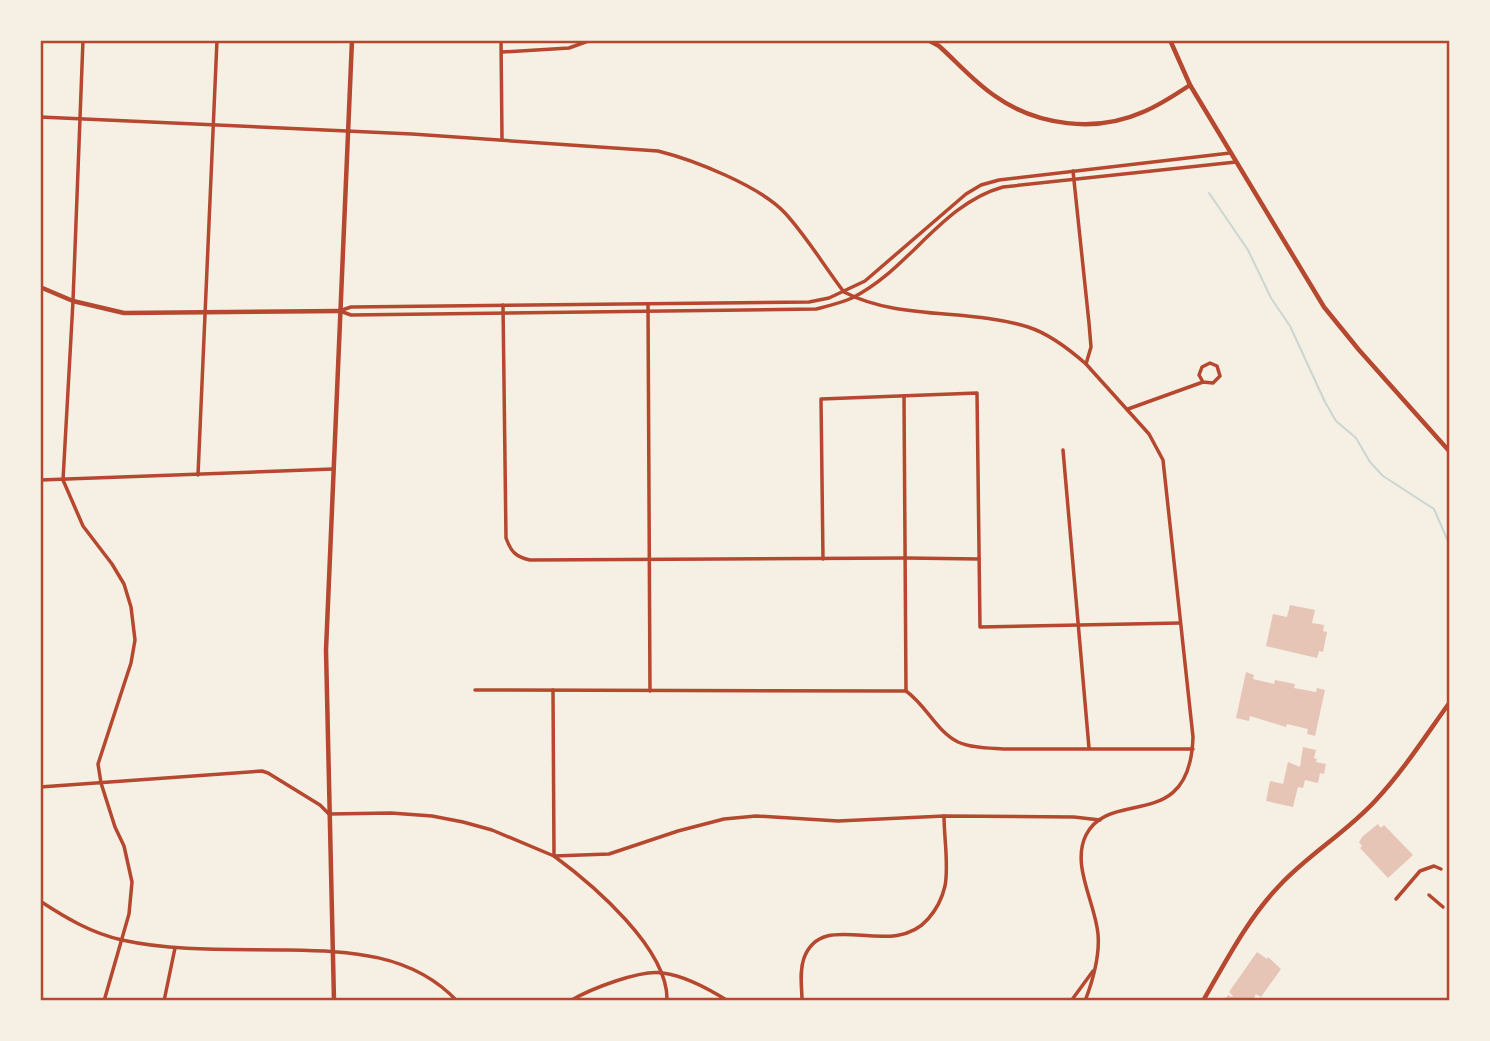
<svg xmlns="http://www.w3.org/2000/svg" width="1490" height="1041" viewBox="0 0 1490 1041" font-family="'Source Sans 3',sans-serif">
  <style>
    .lines { fill: none; stroke-linecap: round; stroke-linejoin: round }
    .stream { stroke: #c9d6d2; stroke-width: 2 }
    .building { fill: #e6c5b7 }
    .minor { stroke: #b5482f; stroke-width: 3.5 }
    .tertiary { stroke: #b5482f; stroke-width: 4.5 }
    .secondary { stroke: #b5482f; stroke-width: 4.5 }
    .neatline { fill: none; stroke: #b5482f; stroke-width: 2.5 }
  </style>
  <rect width="100%" height="100%" fill="#f6efe4"/>
  <g class="lines">
    <polyline class="stream" points="1209,193 1248,250 1271,298 1290,326 1325,402 1336,421 1356,438 1370,462 1383,476 1434,509 1450,546"/>
  </g>
  <g class="building">
    <polygon points="1290,605 1315,610 1312,623 1324,625 1323,631 1327,632 1323,652 1319,651 1317,658 1266,646 1273,614 1287,617"/>
    <polygon points="1246,672 1254,675 1253,679 1274,684 1275,680 1295,684 1294,688 1316,692 1317,688 1325,690 1315,736 1307,734 1308,729 1287,724 1286,727 1250,716 1249,721 1236,718"/>
    <polygon points="1303,747 1316,750 1314,758 1317,759 1316,762 1326,764 1324,774 1320,773 1318,783 1305,780 1303,788 1298,787 1293,807 1266,801 1270,781 1283,784 1288,762 1300,767"/>
    <polygon points="1378,824 1381,828 1384,825 1413,855 1388,878 1360,848 1362,846 1359,842 1363,836"/>
    <polygon points="1257,952 1267,959 1268,957 1281,969 1261,997 1256,994 1254,998 1255,1001 1228,1001 1225,999 1228,995 1232,997 1233,996 1229,992"/>
  </g>
  <g class="lines">
    <g class="minor">
      <polyline points="83,40 73,301 63,480 83,526 112,564 124,584 131,607 135,640 131,663 98,764 101,783 115,827 124,846 132,882 129,914 104,1001"/>
      <polyline points="501,40 502,139"/>
      <polyline points="502,52 569,48 591,40"/>
      <path d="M40,117L412,134L658,151C694,160 760,186 785,213C807,237 824,266 844,292C900,321 969,308 1028,327C1050,334 1069,349 1086,364"/>
      <path d="M1073,171L1089,323L1091,347L1086,364L1149,434L1163,460L1193,737C1190,835 1110,787 1086,835C1071,865 1095,902 1098,934C1100,956 1093,980 1085,1001"/>
      <polyline points="648,304 650,691"/>
      <path d="M503,305L506,538C511,552 516,557 530,560L906,558L979,559"/>
      <polyline points="342,310 351,307 809,302 829,298 865,281 966,194 981,185 999,180 1230,153"/>
      <path d="M340,311L351,315L816,309C828,306 841,303 852,298C909,270 941,204 1003,187L1236,162"/>
      <polyline points="904,396 906,691"/>
      <polyline points="1128,409 1203,382 1213,383 1220,376 1217,366 1210,363 1202,367 1199,375 1203,382"/>
      <polyline points="1063,450 1089,748"/>
      <polyline points="198,475 217,40"/>
      <polyline points="40,480 333,469"/>
      <polyline points="823,559 821,399 977,393 980,627 1180,623"/>
      <path d="M475,690L906,691C926,705 937,732 958,742C971,748 989,748 1003,749H1193"/>
      <path d="M553,690L554,856C592,884 669,949 667,1001"/>
      <polyline points="40,787 262,771 268,773 320,805 329,814 391,813 432,816 463,822 492,830 554,856 609,854 678,831 724,819 756,816 838,821 944,816 1074,817 1100,820"/>
      <polyline points="1429,895 1443,907"/>
      <polyline points="1396,899 1420,871 1434,866 1441,869"/>
      <path d="M40,901C66,918 91,933 122,940C176,952 233,949 288,950C349,951 412,953 457,1001"/>
      <polyline points="164,1001 175,948"/>
      <path d="M570,1001C590,989 641,969 663,973C686,976 709,989 728,1001"/>
      <path d="M802,1001C802,987 799,972 804,958C823,907 891,961 928,919C936,910 942,899 945,886C949,865 944,838 944,816"/>
      <polyline points="1071,1001 1093,971"/>
    </g>
    <g class="tertiary">
      <path d="M928,40L939,46C957,62 974,82 995,96C1037,126 1096,133 1143,112C1160,105 1175,95 1190,85"/>
      <polyline points="40,287 73,301 124,313 340,311"/>
    </g>
    <g class="secondary">
      <polyline points="1170,40 1190,85 1324,307 1359,350 1450,452"/>
      <polyline points="334,1001 326,650 352,40"/>
      <path d="M1203,1001C1226,961 1248,918 1280,885C1309,854 1347,832 1376,800C1404,770 1426,735 1450,702"/>
    </g>
  </g>
  <rect width="1490" height="1041" fill="none" stroke="#f6efe4" stroke-width="84"/>
  <rect x="42" y="42" width="1406" height="957" class="neatline"/>
</svg>
